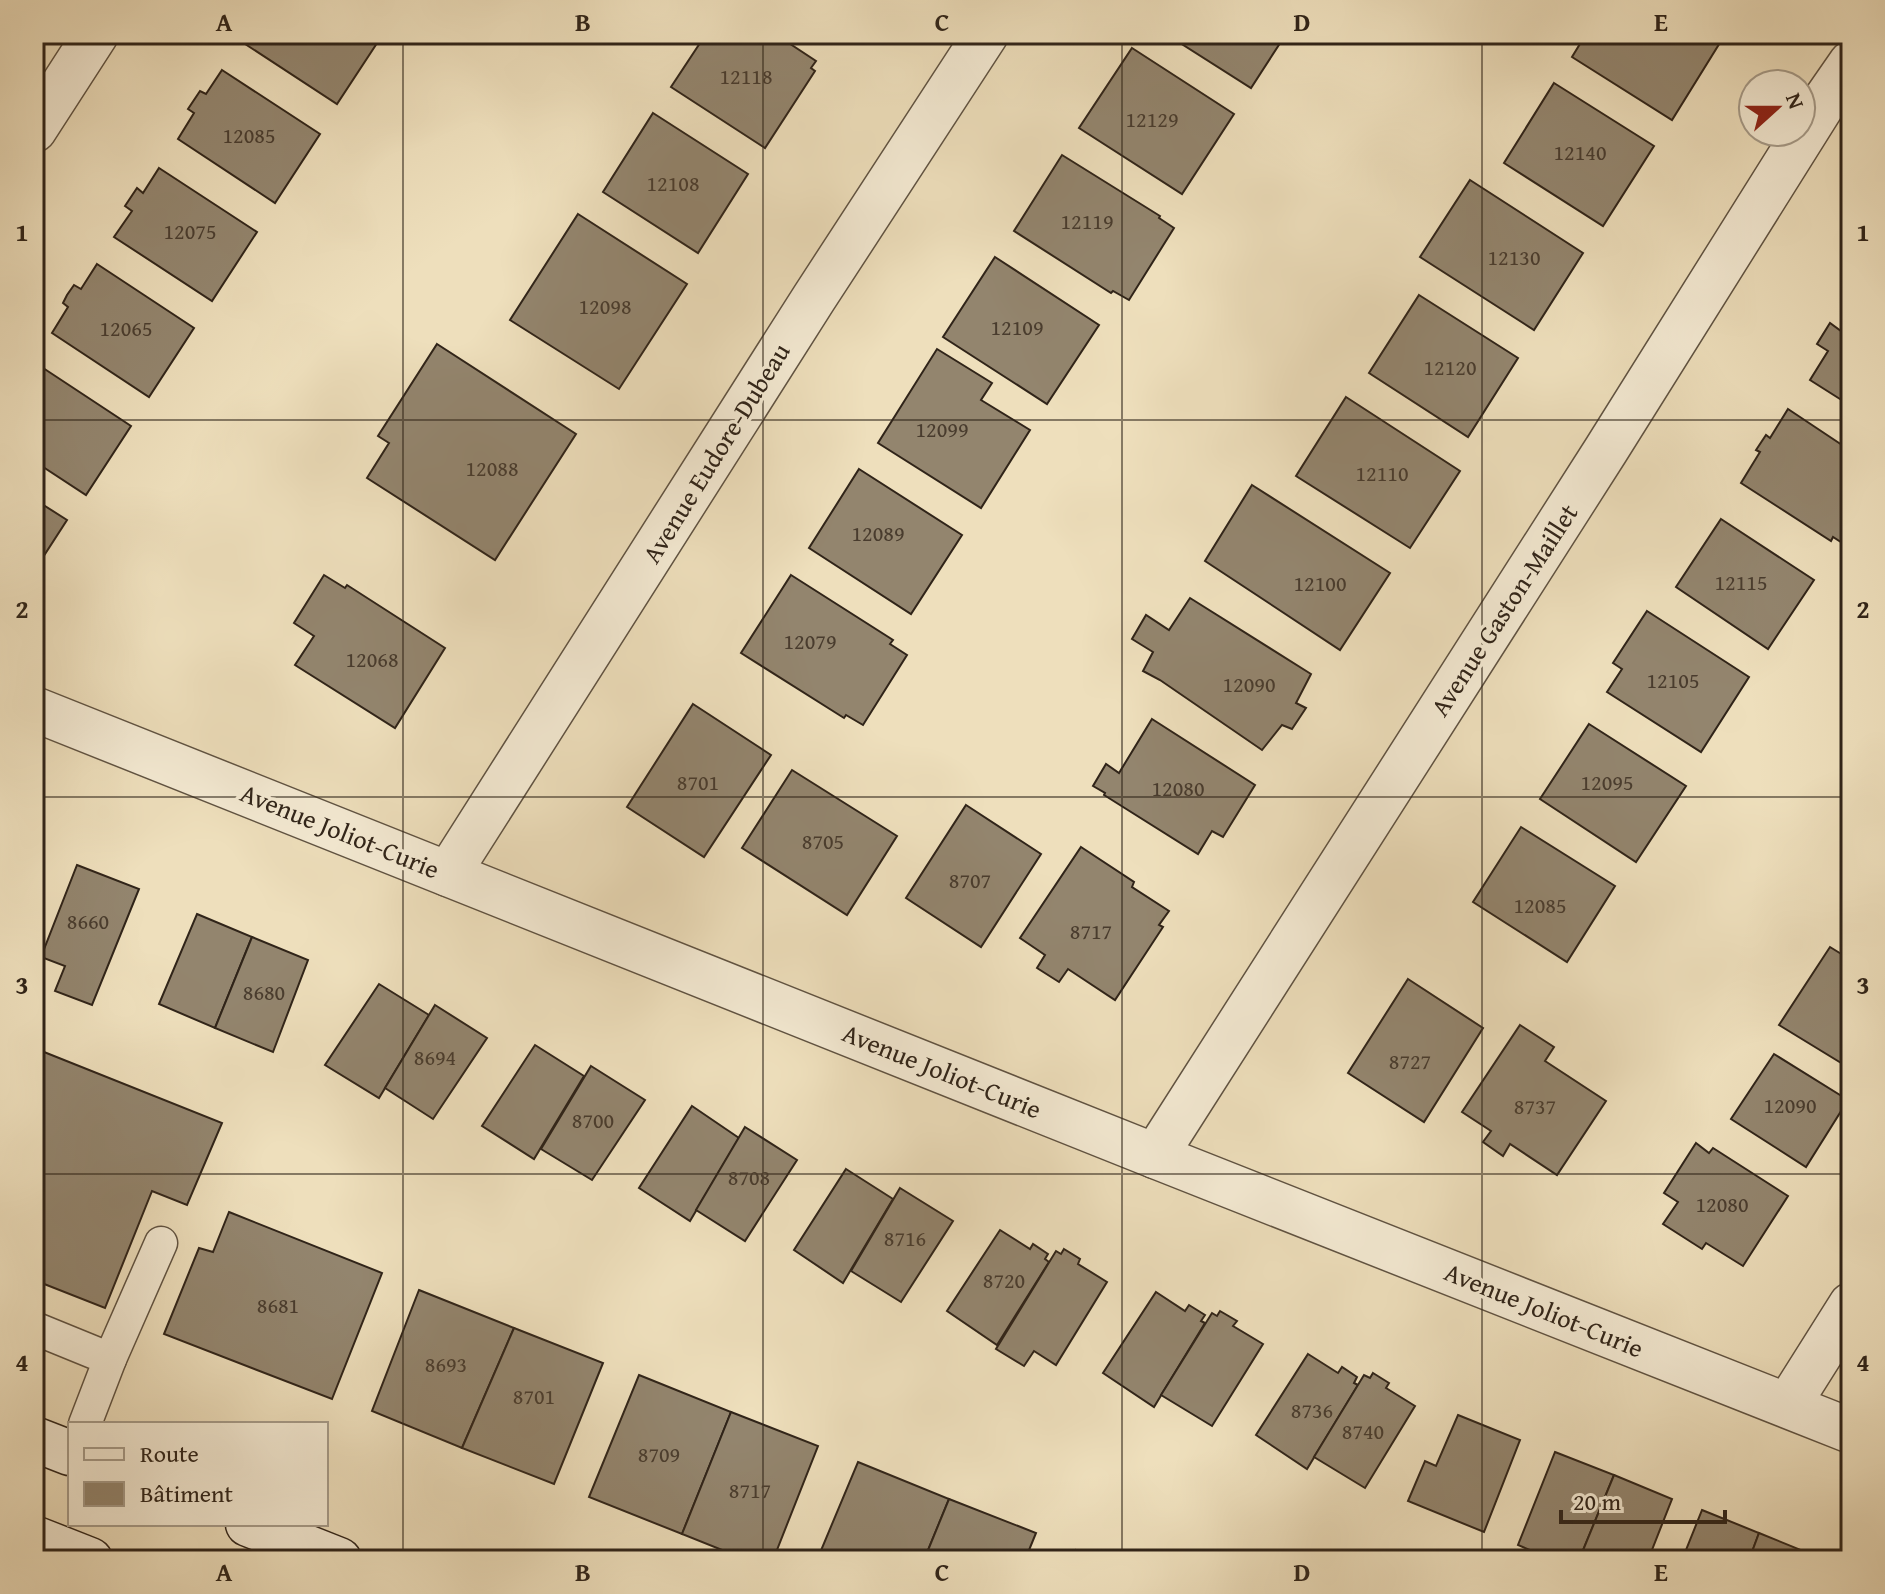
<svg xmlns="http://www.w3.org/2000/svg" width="1885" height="1594" viewBox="0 0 1885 1594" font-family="'Gentium Book Plus',serif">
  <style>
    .building { fill: #93856e; stroke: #302419; stroke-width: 2 }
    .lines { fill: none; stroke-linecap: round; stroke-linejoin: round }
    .lane-casing { stroke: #605342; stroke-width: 35 }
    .street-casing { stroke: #605342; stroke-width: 47 }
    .secondary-casing { stroke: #302419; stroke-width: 47 }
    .lane { stroke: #f4ead3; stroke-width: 32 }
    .street { stroke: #f4ead3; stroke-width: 44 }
    .secondary { stroke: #f4ead3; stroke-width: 44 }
    .grid { fill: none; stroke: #302419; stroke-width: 2; stroke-opacity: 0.55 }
    .labels { text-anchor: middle; stroke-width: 7; stroke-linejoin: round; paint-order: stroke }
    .number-label { font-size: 22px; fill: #493c2e }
    .street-label { font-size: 26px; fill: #302419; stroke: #f4ead3 }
    .neatline { fill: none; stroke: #302419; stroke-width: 3 }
    .grid-label { font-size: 26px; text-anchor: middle; font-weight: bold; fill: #302419 }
  </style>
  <rect width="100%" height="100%" fill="#eedfbc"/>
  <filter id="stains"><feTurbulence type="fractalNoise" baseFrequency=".0025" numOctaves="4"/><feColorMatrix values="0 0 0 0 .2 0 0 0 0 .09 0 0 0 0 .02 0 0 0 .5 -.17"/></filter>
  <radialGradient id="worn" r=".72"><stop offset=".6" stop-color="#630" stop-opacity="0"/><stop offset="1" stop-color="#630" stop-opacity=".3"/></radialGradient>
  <g class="building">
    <polygon points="243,34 383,34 337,104 239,40"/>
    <polygon points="706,34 758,34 766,39 768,34 775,34 816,61 811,68 815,71 765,148 671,87"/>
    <polygon points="817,34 838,34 832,43"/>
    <polygon points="1166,34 1286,34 1251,88"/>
    <polygon points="1586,34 1709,34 1721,41 1672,120 1572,57"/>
    <polygon points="1132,48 1234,114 1182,194 1079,128"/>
    <polygon points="222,70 320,134 275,203 178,139 194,113 188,109 200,91 206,94"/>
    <polygon points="1554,83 1654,146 1603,226 1504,163"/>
    <polygon points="653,113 748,174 698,253 603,192"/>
    <polygon points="1062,155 1160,216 1159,218 1174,228 1129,300 1113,291 1111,293 1014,231"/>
    <polygon points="159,168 257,232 212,301 114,237 132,211 125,206 137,188 143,193"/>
    <polygon points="1470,180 1583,253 1534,330 1420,257"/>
    <polygon points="578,214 687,284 619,389 510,320"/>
    <polygon points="995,257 1099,325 1047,404 943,337"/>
    <polygon points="97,264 194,328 149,397 52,333 68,307 63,303 67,295 74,285 81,289"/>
    <polygon points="1419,295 1518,358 1468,437 1369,373"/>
    <polygon points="1851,316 1851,406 1810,380 1828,351 1817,344 1830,323 1841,331"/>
    <polygon points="437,344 576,434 495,560 367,478 389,443 378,436"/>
    <polygon points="937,349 992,383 981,400 1030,430 981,508 878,443"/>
    <polygon points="34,362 131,426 86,495 34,461"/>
    <polygon points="1346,397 1460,471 1410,548 1296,476"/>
    <polygon points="1788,409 1851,451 1850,548 1833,537 1831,541 1741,483 1760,452 1756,450 1766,435 1770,438"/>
    <polygon points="859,469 962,535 911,614 809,548"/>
    <polygon points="1252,485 1390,573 1340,650 1205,561"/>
    <polygon points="34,499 67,520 34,571"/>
    <polygon points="1721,519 1814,580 1768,649 1676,587"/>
    <polygon points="324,575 345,588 347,585 445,648 395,728 295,665 314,636 294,623"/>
    <polygon points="791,575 893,640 890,644 907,655 863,725 846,715 844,718 741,653"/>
    <polygon points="1190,598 1311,674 1296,703 1306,708 1292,729 1282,725 1262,750 1160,680 1143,671 1153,652 1132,639 1146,615 1169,630"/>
    <polygon points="1647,611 1749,677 1701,752 1607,692 1622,669 1613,663"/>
    <polygon points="693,704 771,755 704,857 627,807"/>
    <polygon points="1152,719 1255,785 1223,837 1212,831 1198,854 1104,795 1105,793 1093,786 1106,764 1119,773"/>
    <polygon points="1589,724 1686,786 1636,862 1540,799"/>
    <polygon points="792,770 897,836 847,915 742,848"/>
    <polygon points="966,805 1041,854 981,947 906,898"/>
    <polygon points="1521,827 1615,886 1567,962 1473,902"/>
    <polygon points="1081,847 1134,882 1132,887 1169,911 1159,925 1163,927 1115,1000 1068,969 1059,982 1037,968 1045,955 1020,938"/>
    <polygon points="77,865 139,889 92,1005 55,991 65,966 41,957"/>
    <polygon points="197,914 252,937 215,1028 159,1004"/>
    <polygon points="252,937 308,960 273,1052 215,1028"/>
    <polygon points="1830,947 1851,960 1851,1069 1779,1025"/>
    <polygon points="1408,979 1483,1028 1424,1122 1348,1073"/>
    <polygon points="379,984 429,1015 379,1098 325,1065"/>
    <polygon points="435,1005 487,1038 433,1119 385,1088"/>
    <polygon points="1520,1025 1554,1047 1545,1061 1606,1101 1557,1175 1510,1144 1503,1156 1483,1142 1491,1131 1462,1112"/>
    <polygon points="535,1045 584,1076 534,1159 482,1126"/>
    <polygon points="34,1048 222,1123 187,1205 152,1191 105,1308 34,1280"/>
    <polygon points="1774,1054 1848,1100 1806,1167 1731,1119"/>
    <polygon points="591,1066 645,1100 592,1180 541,1149"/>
    <polygon points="692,1106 739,1138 690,1221 639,1188"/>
    <polygon points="745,1127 797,1160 745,1241 696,1210"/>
    <polygon points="1696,1143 1709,1153 1713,1148 1788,1196 1743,1266 1706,1243 1702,1249 1663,1224 1678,1202 1664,1193"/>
    <polygon points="846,1169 893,1199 843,1283 794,1250"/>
    <polygon points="900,1188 953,1221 901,1302 851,1271"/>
    <polygon points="229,1212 382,1273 332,1399 164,1334 199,1248 213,1252"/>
    <polygon points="1000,1230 1030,1249 1033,1244 1048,1254 1045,1259 1049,1262 997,1345 947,1311"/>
    <polygon points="1064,1249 1080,1259 1078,1264 1107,1282 1056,1365 1034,1351 1024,1366 996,1349 1056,1251 1061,1254"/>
    <polygon points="419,1290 514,1328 462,1448 372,1411"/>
    <polygon points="1156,1292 1185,1311 1189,1305 1205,1315 1201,1321 1205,1323 1154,1407 1103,1373"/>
    <polygon points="1220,1311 1237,1321 1233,1326 1263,1344 1212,1426 1161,1395 1212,1313 1217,1316"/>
    <polygon points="514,1328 603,1363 554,1484 462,1448"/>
    <polygon points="1308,1354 1338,1373 1342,1367 1357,1377 1354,1383 1358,1385 1307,1469 1256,1435"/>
    <polygon points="1373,1373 1389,1383 1386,1388 1415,1406 1365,1488 1314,1457 1364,1375 1370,1378"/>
    <polygon points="639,1375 731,1412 682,1534 589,1497"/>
    <polygon points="731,1412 818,1446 773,1560 747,1560 682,1534"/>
    <polygon points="1458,1415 1520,1440 1484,1532 1408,1501 1425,1461 1436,1466"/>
    <polygon points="1555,1452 1614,1475 1579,1560 1554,1560 1518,1545"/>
    <polygon points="858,1462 949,1499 924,1560 817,1560"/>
    <polygon points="1614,1475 1672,1499 1648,1560 1579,1560"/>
    <polygon points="949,1499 1036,1533 1025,1560 924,1560"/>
    <polygon points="1702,1510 1759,1533 1749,1560 1682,1560"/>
    <polygon points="1759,1533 1818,1557 1817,1560 1749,1560"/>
    <polygon points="1076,1550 1102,1560 1072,1560"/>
  </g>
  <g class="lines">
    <g class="lane-casing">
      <g id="lane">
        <polyline points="34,1328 110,1359 85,1424"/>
        <polyline points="110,1359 161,1243"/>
      </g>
    </g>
    <g class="street-casing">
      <g id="street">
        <polyline points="34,130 96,34"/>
        <polyline points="34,709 1155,1156 1851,1431"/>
        <polyline points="448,874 814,298 986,34"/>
        <polyline points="1155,1156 1606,450 1826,99 1851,63"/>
        <polyline points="1788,1405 1851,1305"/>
      </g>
    </g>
    <g class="secondary-casing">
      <g id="secondary">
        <polyline points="34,1439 70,1453"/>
        <polyline points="248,1524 339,1560"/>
        <polyline points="34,1538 90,1560"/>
      </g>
    </g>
    <use href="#lane" class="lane"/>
    <use href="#street" class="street"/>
    <use href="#secondary" class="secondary"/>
  </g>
  <path class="grid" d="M403,34V1560M763,34V1560M1122,34V1560M1482,34V1560M34,420H1851M34,797H1851M34,1174H1851"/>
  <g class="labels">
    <g class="number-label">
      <text x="746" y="84">12118</text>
      <text x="1152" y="127">12129</text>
      <text x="249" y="143">12085</text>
      <text x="1580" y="160">12140</text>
      <text x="673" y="191">12108</text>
      <text x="1087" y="229">12119</text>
      <text x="190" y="239">12075</text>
      <text x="1514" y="265">12130</text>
      <text x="605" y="314">12098</text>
      <text x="1017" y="335">12109</text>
      <text x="126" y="336">12065</text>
      <text x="1450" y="375">12120</text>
      <text x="942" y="437">12099</text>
      <text x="492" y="476">12088</text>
      <text x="1382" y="481">12110</text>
      <text x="878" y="541">12089</text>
      <text x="1741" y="590">12115</text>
      <text x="1320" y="591">12100</text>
      <text x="810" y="649">12079</text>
      <text x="372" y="667">12068</text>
      <text x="1673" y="688">12105</text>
      <text x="1249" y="692">12090</text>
      <text x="698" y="790">8701</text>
      <text x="1607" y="790">12095</text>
      <text x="1178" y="796">12080</text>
      <text x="823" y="849">8705</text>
      <text x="970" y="888">8707</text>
      <text x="1540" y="913">12085</text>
      <text x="88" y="929">8660</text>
      <text x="1091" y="939">8717</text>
      <text x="264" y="1000">8680</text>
      <text x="435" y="1065">8694</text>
      <text x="1410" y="1069">8727</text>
      <text x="1790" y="1113">12090</text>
      <text x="1535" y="1114">8737</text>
      <text x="593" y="1128">8700</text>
      <text x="749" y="1185">8708</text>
      <text x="1722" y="1212">12080</text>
      <text x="905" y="1246">8716</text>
      <text x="1004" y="1288">8720</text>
      <text x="278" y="1313">8681</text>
      <text x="446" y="1372">8693</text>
      <text x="534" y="1404">8701</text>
      <text x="1312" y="1418">8736</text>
      <text x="1363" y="1439">8740</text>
      <text x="659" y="1462">8709</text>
      <text x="750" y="1498">8717</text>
    </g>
    <g class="street-label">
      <text transform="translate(716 453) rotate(-58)" y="9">Avenue Eudore-Dubeau</text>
      <text transform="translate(1504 610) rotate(-57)" y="9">Avenue Gaston-Maillet</text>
      <text transform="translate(340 831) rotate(22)" y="9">Avenue Joliot-Curie</text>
      <text transform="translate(942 1071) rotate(22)" y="9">Avenue Joliot-Curie</text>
      <text transform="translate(1544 1310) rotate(22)" y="9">Avenue Joliot-Curie</text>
    </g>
  </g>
  <rect width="1885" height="1594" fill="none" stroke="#eedfbc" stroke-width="88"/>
  <rect x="68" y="1422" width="260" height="104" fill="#f4ead3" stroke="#a69b89" stroke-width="2"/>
  <rect x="84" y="1448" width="40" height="12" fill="#f4ead3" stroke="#a69b89" stroke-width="2"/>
  <text x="140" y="1462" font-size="24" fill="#302419">Route</text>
  <rect x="84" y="1482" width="40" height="24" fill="#93856e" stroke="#a69b89" stroke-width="2"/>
  <text x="140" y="1502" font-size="24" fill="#302419">Bâtiment</text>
  <g transform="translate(1777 108) rotate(69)"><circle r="38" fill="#f4ead3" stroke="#a69b89" stroke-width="2"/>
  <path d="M0-6L14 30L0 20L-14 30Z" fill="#8f2418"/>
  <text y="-12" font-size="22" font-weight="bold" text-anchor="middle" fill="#302419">N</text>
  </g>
  <path d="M1561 1510v12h164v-12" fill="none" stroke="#302419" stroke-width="4"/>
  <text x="1573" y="1510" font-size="24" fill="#302419" stroke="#f4ead3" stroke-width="6" paint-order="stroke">20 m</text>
  <rect x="44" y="44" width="1797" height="1506" class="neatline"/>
  <g class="grid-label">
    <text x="224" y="31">A</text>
    <text x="583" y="31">B</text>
    <text x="942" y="31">C</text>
    <text x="1302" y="31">D</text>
    <text x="1661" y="31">E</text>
    <text x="22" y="241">1</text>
    <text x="1863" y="241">1</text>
    <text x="22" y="618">2</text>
    <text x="1863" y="618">2</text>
    <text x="22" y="994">3</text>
    <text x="1863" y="994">3</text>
    <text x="22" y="1371">4</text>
    <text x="1863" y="1371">4</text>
    <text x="224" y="1581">A</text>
    <text x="583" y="1581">B</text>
    <text x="942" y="1581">C</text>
    <text x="1302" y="1581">D</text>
    <text x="1661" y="1581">E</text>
  </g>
  <rect width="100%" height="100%" filter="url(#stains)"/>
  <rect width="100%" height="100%" fill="url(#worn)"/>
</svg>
